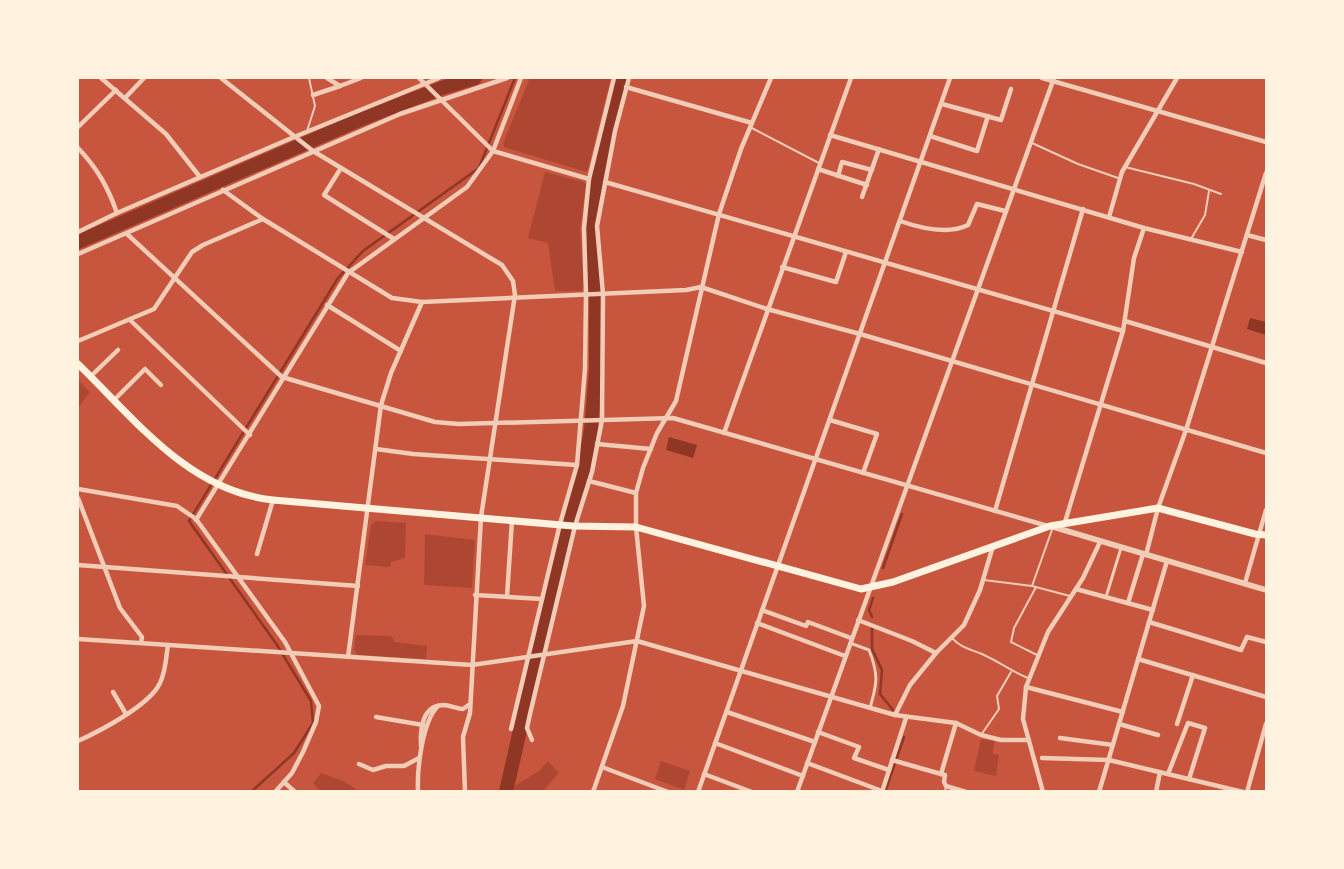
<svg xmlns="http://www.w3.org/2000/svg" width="1344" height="869" viewBox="0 0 1344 869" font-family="Jost,sans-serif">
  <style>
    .green { fill: #ae4732 }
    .water { fill: #8f3625 }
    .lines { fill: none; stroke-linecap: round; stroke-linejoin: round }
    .stream { stroke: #8f3625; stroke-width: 2.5 }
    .river { stroke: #8f3625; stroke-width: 14 }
    .service { stroke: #f1ccb7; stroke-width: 2 }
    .pedestrian { stroke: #f1ccb7; stroke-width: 3 }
    .minor { stroke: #f1ccb7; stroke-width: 4.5 }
    .tertiary { stroke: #f1ccb7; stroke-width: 5.5 }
    .primary { stroke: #fff3e0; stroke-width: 7 }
  </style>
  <rect width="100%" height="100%" fill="#c8553d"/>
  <g class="green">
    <polygon points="530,78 611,78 588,169 586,172 504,147 503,143"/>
    <polygon points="545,172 584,182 586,185 580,229 584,287 581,291 555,291 548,243 528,238"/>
    <polygon points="78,380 90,392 78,408"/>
    <polygon points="376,521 406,523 405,558 391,562 390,567 365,565 371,525"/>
    <polygon points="425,534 475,540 472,588 424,585"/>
    <polygon points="356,635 391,636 395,642 427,646 426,659 358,655 354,650"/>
    <polygon points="981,739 994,741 993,754 999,755 996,776 974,771"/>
    <polygon points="548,761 559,773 543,791 511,791 513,787 539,771"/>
    <polygon points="661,761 690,771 684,790 655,779"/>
    <polygon points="321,773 345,782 359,791 320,791 313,783"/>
  </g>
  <g class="water">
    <polygon points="1250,318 1266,322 1266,335 1247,329"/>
    <polygon points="669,437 697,445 693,458 666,450"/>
  </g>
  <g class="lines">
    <g class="stream">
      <polyline points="883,568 902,514"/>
      <polyline points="872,617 869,610 873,598"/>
      <polyline points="872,628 872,649 882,670 880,694 893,710"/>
      <polyline points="251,792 294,753 313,723 311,701 277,645 189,521 338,278 363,251 479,168 515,78"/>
      <polyline points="885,792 904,737"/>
    </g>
    <g class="river">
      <polyline points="78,242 359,120 442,88 475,78"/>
      <polyline points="506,792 548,606 582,477 591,430 596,370 596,303 591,219 597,177 622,78"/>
    </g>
    <g class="service">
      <polyline points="750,127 819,163"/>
      <polyline points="307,131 315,106 309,78"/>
      <polyline points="1032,143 1078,164 1118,178"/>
      <polyline points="1125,167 1194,184 1221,194"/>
      <polyline points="1191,239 1205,215 1209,191"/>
      <polyline points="984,580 1032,586 1070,596"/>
      <polyline points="1032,586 1053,527"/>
      <polyline points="1036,587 1014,628 1011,642 1037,655"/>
      <path d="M952,638C961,648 970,649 982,654C998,661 1012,672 1028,678"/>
      <polyline points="981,735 999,709 997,696 1011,672"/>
      <polyline points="945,792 946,786"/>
    </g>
    <g class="pedestrian">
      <polyline points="1106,597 1121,548"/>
      <path d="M850,643L869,650C879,675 877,684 870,708"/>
    </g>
    <g class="minor">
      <polyline points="101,78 166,134 200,177"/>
      <polyline points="221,78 313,151 502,265 513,281 515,295 481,517 470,713 463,737 465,792"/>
      <polyline points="327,78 340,86 361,78"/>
      <polyline points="419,78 493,151 589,179"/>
      <polyline points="1042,78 1266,142"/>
      <polyline points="626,87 752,123"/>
      <polyline points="313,95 340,86"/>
      <polyline points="125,98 144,78"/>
      <polyline points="942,104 1001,120 1011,89"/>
      <polyline points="78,127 116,90"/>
      <polyline points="830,135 1144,228 1242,252"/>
      <polyline points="930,136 977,151 988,116"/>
      <path d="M78,148C97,168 108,187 117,213"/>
      <polyline points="341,168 324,195 394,239"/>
      <polyline points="818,169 867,185"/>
      <polyline points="838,176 842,162 872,170"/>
      <polyline points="605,182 1123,331"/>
      <polyline points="223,190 263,219 392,298 422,302 686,290 701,287 767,309 860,334 1266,453"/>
      <polyline points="862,197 879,149"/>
      <polyline points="1109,217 1122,172 1177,78"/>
      <path d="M900,221C920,228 948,235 968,225L977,204L1005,211"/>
      <polyline points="78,232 117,213 294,137 439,78"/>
      <polyline points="127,234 282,377 435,422 459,424 673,418 1048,526"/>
      <polyline points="1247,235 1266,240"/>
      <polyline points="78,254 400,114 507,78"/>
      <polyline points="782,267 836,282 846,252"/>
      <polyline points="327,305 401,351"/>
      <polyline points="130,320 250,435"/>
      <polyline points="1125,321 1266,363"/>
      <polyline points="78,341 154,309 192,252 203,245 263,219"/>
      <polyline points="90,377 118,350"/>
      <polyline points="114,400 145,369 161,385"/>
      <polyline points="830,420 877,434 863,473"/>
      <polyline points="724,433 851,78"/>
      <polyline points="597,444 651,449"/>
      <polyline points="376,449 413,454 577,465"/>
      <polyline points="589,481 636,493"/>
      <polyline points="78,489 177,506 196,519 285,642 319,706 316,722 303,752 292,773 275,792"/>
      <polyline points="78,498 120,608 142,637 141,643"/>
      <polyline points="995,511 1083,209"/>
      <polyline points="196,520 348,273 467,187 493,151 521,78"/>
      <polyline points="1065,522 1123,331 1134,258 1144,228"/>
      <polyline points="257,554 273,500"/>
      <polyline points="1146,555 1158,508 1186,430 1266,173"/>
      <polyline points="78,565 358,586"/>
      <polyline points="1245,583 1266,510"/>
      <polyline points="1076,589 1153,610"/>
      <polyline points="475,595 542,599"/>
      <polyline points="507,597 512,520"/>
      <polyline points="1128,603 1143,554"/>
      <polyline points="762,610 806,626 808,622 851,638"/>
      <polyline points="858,620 912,641 936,653 964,625 980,590 993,546"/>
      <polyline points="1149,622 1241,650 1247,637 1266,642"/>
      <polyline points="757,623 845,656"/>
      <polyline points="78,639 472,665 637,641 895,715 956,723 981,735 1001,740 1029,740"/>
      <polyline points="348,657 381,405 391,373 422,302"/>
      <polyline points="1138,659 1266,697"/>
      <polyline points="1026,687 1123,712"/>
      <polyline points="113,692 126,714"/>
      <polyline points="727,712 815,742"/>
      <polyline points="895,715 910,685 936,653"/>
      <polyline points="376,717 423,725"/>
      <polyline points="956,723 941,774 945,775 944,782 946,786 966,792"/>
      <polyline points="1119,724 1158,735"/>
      <polyline points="1177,724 1193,675"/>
      <polyline points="511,729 560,524 577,465 585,369 586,294 584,228 589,179 614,78"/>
      <polyline points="818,732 859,747 854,758 889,770"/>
      <polyline points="1060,738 1113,745"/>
      <polyline points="532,740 527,728 530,714 575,526 592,472 602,420 603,294 597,226 615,131 629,78"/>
      <path d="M78,741C100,731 150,705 160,683C166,671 166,657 168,645"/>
      <polyline points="715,743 803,776"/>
      <path d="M421,746C420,729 422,706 443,705C450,705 457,709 463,709L470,704"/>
      <polyline points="1042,758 1109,760 1243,792"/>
      <polyline points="892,760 941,774"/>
      <polyline points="807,763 882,791"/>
      <polyline points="359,764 373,770 386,766 404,766 419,758"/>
      <polyline points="602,767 668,792"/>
      <polyline points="704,774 752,792"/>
      <polyline points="1168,774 1188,723 1205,728 1189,779"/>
      <polyline points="284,782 295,792"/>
      <path d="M418,792C417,769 422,722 438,706"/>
      <polyline points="593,792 623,706 644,606 636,527 636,493 643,468 657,433 676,401 719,214 741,149 771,78"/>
      <polyline points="698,792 950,78"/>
      <polyline points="797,792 1054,78"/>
      <polyline points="882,792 906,718"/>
      <polyline points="1043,792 1023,719 1026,687 1048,632 1083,578 1100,542"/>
      <polyline points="1099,792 1167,561"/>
      <polyline points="1156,792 1160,772"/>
      <polyline points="1247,792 1266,724"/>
    </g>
    <polyline class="tertiary" points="1050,526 1266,590"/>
    <path class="primary" d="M78,364C135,419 188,491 273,500L573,526L636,527L861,589L893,582L1050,526L1158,508L1255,534L1266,535"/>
  </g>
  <rect width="1344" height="869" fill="none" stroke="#fff3e0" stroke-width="158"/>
</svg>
